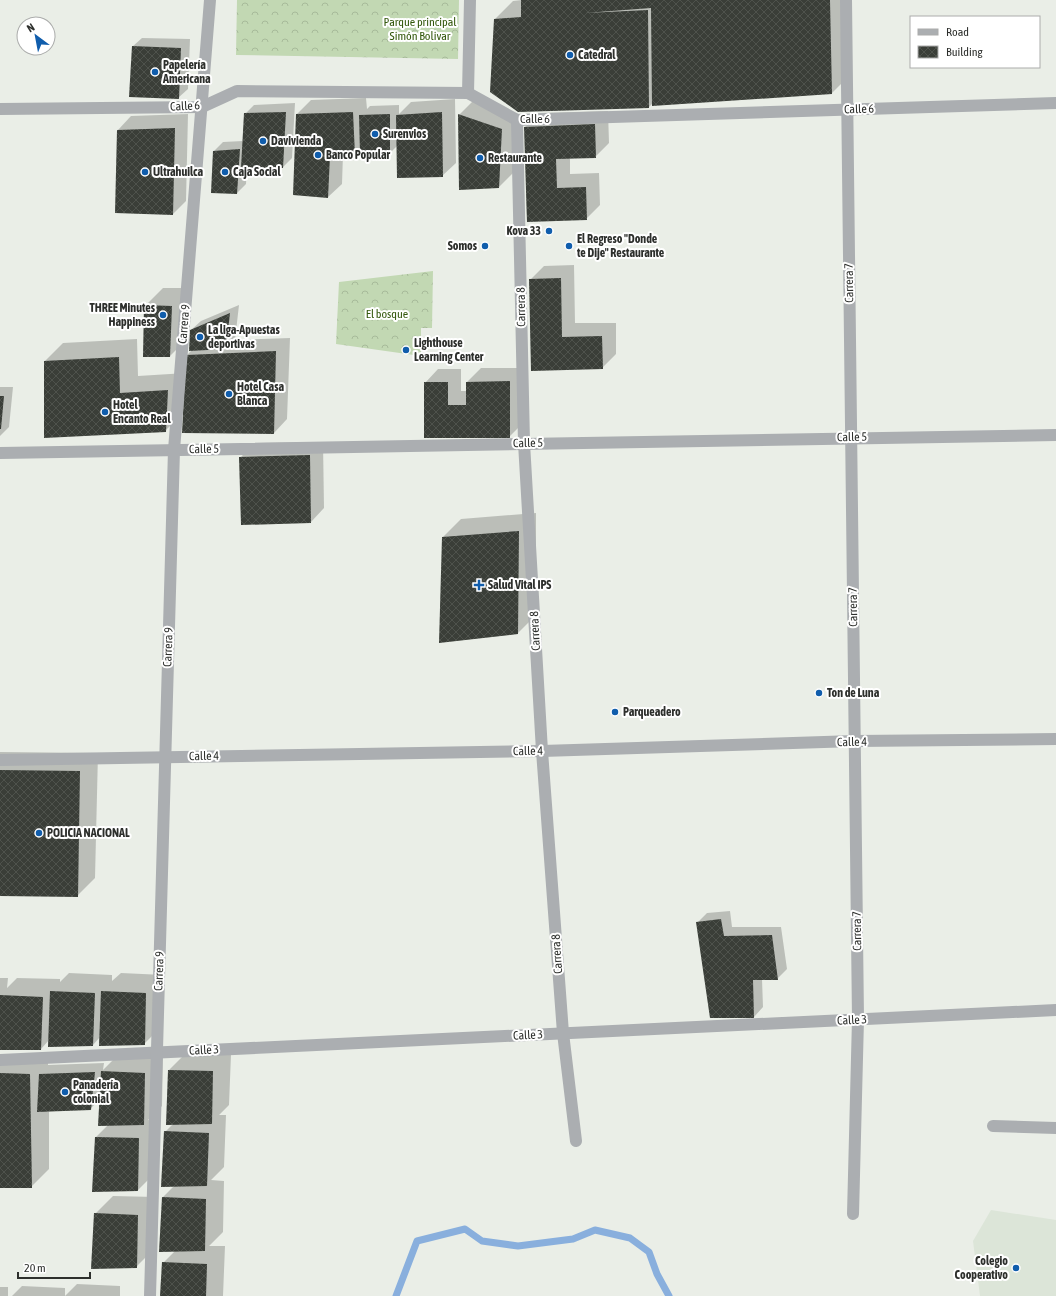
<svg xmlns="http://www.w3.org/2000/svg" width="1056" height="1296" viewBox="0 0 1056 1296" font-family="'Asap Condensed',sans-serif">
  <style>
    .built { fill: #dce5d8 }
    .forest { fill: url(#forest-crowns) }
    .shadow { fill: #0003 }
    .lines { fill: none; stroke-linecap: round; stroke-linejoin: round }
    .stream { stroke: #89afdd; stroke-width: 7 }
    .building { fill: url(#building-cross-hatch) }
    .minor { stroke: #abaeb1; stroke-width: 12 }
    .poi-dot { fill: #105dac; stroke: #fff; stroke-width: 1.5 }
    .labels { text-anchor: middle; stroke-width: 4; stroke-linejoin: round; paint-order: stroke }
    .park-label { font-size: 12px; fill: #32570b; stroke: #fff }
    .poi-label { font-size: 12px; font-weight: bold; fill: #2d2f2c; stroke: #fff; text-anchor: start }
    .street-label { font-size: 12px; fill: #2d2f2c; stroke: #fff }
  </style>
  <defs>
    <pattern id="forest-crowns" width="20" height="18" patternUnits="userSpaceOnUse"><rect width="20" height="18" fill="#c2d8b3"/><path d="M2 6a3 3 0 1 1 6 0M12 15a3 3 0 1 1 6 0" fill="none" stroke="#a7ba9a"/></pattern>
    <pattern id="building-cross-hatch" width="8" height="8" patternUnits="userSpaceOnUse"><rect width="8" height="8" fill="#3a3e38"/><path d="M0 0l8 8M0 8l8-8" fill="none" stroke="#4e524c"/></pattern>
  </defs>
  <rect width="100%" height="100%" fill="#eaeee7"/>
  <polygon class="built" points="991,1210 1056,1220 1056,1296 980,1296 973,1241"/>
  <g class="forest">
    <polygon points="237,0 459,0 458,59 236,55"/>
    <polygon points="433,271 432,328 421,328 421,356 336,344 339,282"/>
  </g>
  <g class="shadow">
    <polygon points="522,0 848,0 850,75 832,93 653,103 649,107 495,19 513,1"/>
    <polygon points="142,38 190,39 188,89 178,98 132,47"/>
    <polygon points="366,98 367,109 370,106 399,105 399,114 411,102 455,99 456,163 442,176 398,145 390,153 361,147 355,154 343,154 342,184 328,197 297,114 311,100"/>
    <polygon points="473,101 515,115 513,173 499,187 459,115"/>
    <polygon points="295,103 292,158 283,167 247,167 246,184 237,193 214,151 223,142 243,141 245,114 254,105"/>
    <polygon points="608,111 609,143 595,157 570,158 570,174 599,173 600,205 586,219 527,221 525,127 539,113"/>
    <polygon points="188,114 186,201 173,214 118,130 131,116"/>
    <polygon points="574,265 575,323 616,323 616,354 602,368 532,370 530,280 544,266"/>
    <polygon points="163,288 190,288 188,338 170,356 145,306"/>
    <polygon points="239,305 235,340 290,338 287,419 274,433 184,412 165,431 45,361 63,343 137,339 138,376 186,373 187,355 192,350 191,330 201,321"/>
    <polygon points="481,368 523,368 523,423 509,437 425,437 425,383 438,369 461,369 461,391 467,391 467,382"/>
    <polygon points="0,387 13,387 9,427 0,436"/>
    <polygon points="323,442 324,508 311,522 241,457 254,443"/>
    <polygon points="536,513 536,615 518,633 443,537 461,519"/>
    <polygon points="0,752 98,753 95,878 77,896 0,895"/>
    <polygon points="730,911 732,927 781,927 787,969 777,979 762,979 763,1007 754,1017 711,1017 698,922 707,913"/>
    <polygon points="69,973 112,975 112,981 121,973 164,975 162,1026 144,1044 100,1037 93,1045 49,1040 41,1049 0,1049 0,978 8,978 7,988 17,978 60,979 60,982"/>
    <polygon points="187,1052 231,1054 229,1105 219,1115 226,1115 224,1167 211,1180 224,1181 223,1232 209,1246 225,1246 223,1296 161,1296 163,1263 175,1251 163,1197 175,1185 165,1132 173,1124 169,1070"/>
    <polygon points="120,1053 163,1055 162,1106 148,1120 157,1121 156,1172 138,1190 96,1137 108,1125 101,1098 90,1109 49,1111 49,1169 31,1187 0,1187 0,1060 48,1056 48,1065 104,1063 103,1070"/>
    <polygon points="113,1196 156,1197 154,1249 136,1267 95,1214"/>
    <polygon points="77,1284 120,1286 120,1296 65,1296"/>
    <polygon points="22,1286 65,1288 65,1296 12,1296"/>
    <rect x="0" y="1287" width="8" height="9"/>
  </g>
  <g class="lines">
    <polyline class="stream" points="396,1296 417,1241 465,1229 482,1241 518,1246 573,1239 595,1230 630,1238 649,1252 657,1274 669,1296"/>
  </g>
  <g class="building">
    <polygon points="521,0 830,0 832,94 652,106 651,8 585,13 648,10 649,108 518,112 490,92 494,19 521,17"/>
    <polygon points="132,46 181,48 179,99 129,97"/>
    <polygon points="286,112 283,168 241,168 244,113"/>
    <polygon points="353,112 355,155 330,156 328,198 293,195 296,114"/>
    <polygon points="442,112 443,177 397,178 396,115"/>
    <polygon points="390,114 390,154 360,154 359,115"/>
    <polygon points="458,114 502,129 499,188 459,190"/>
    <polygon points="595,124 596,158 556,159 557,188 586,187 587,220 527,222 524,127"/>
    <polygon points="175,128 173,215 115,213 117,130"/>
    <polygon points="240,149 237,194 211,193 213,151"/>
    <polygon points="561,278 562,337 602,336 603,369 531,371 529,279"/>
    <polygon points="144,305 172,306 170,357 143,357"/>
    <polygon points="230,313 226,349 189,351 190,330"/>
    <polygon points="276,351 274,434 182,433 186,355"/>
    <polygon points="119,357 120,393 168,390 166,432 44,438 44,361"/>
    <polygon points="510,381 510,438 424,438 424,382 448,382 448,405 466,405 466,382"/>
    <polygon points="0,396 4,396 1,429 0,429"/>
    <polygon points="310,455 311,523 241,525 239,457"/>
    <polygon points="519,531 518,634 439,643 442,537"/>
    <polygon points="0,770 80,771 78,897 0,896"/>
    <polygon points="721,919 724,936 772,935 778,980 753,980 754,1018 710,1018 696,922"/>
    <polygon points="50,991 95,993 93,1046 48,1047"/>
    <polygon points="101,991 146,993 145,1045 99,1046"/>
    <polygon points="0,995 43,997 41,1050 0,1050"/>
    <polygon points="168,1070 213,1071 212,1124 166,1125"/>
    <polygon points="101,1071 145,1073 144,1125 98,1126"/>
    <polygon points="95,1072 91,1110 37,1112 39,1074"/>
    <polygon points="0,1073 30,1074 32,1188 0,1188"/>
    <polygon points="164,1131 209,1133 207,1186 161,1187"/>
    <polygon points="95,1137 139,1138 138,1191 92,1192"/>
    <polygon points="162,1197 206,1199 205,1251 159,1252"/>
    <polygon points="94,1213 138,1215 137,1268 91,1269"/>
    <polygon points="162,1262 207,1264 206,1296 160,1296"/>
  </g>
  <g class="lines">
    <g class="minor">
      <polyline points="846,0 858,1019 853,1214"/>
      <polyline points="468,93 470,0"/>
      <polyline points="0,109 202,107 237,91 468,93 517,120 1056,103"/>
      <polyline points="517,120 524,443 542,751 563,1033 576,1141"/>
      <polyline points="0,453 1056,435"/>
      <polyline points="0,760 542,751 855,741 1056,739"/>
      <polyline points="0,1060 1056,1010"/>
      <polyline points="993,1126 1056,1128"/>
      <polyline points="150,1296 174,450 210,0"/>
    </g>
  </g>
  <g class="poi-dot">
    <circle cx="570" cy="55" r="4"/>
    <circle cx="155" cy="72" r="4"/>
    <circle cx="375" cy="134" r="4"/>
    <circle cx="263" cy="141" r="4"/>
    <circle cx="318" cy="155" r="4"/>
    <circle cx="480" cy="158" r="4"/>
    <circle cx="145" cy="172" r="4"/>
    <circle cx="225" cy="172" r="4"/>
    <circle cx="549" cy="231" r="4"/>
    <circle cx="485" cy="246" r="4"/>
    <circle cx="569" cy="246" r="4"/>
    <circle cx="163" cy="315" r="4"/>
    <circle cx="200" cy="337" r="4"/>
    <circle cx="406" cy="350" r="4"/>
    <circle cx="229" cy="394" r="4"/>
    <circle cx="105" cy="412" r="4"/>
    <path d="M477 579h4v4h4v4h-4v4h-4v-4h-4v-4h4z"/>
    <circle cx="819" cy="693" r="4"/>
    <circle cx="615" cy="712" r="4"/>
    <circle cx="39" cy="833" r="4"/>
    <circle cx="65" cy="1092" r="4"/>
    <circle cx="1016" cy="1268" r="4"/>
  </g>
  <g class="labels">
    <g class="park-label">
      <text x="420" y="26">Parque principal<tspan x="420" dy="14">Simón Bolivar</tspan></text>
      <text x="387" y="318">El bosque</text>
    </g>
    <g class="poi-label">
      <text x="578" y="59">Catedral</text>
      <text x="163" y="69">Papelería<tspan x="163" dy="14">Americana</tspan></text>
      <text x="383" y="138">Surenvios</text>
      <text x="271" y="145">Davivienda</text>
      <text x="326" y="159">Banco Popular</text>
      <text x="488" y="162">Restaurante</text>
      <text x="153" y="176">Ultrahuilca</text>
      <text x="233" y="176">Caja Social</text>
      <text x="541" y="235" text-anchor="end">Kova 33</text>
      <text x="577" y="243">El Regreso "Donde<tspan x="577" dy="14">te Dije" Restaurante</tspan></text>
      <text x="477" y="250" text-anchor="end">Somos</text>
      <text x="155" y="312" text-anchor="end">THREE Minutes<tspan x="155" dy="14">Happiness</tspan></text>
      <text x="208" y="334">La liga-Apuestas<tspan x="208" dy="14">deportivas</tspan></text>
      <text x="414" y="347">Lighthouse<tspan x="414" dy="14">Learning Center</tspan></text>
      <text x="237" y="391">Hotel Casa<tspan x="237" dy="14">Blanca</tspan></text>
      <text x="113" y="409">Hotel<tspan x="113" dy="14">Encanto Real</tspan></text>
      <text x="488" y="589">Salud Vital IPS</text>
      <text x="827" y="697">Ton de Luna</text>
      <text x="623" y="716">Parqueadero</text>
      <text x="47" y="837">POLICIA NACIONAL</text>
      <text x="73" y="1089">Panadería<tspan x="73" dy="14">colonial</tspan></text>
      <text x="1008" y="1265" text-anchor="end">Colegio<tspan x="1008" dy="14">Cooperativo</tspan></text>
    </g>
    <g class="street-label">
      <text transform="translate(185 106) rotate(-3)" y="4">Calle 6</text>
      <text transform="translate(859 109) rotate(-2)" y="4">Calle 6</text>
      <text x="535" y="123">Calle 6</text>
      <text transform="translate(849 283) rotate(-91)" y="4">Carrera 7</text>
      <text transform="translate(521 307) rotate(-91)" y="4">Carrera 8</text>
      <text transform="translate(184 324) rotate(-85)" y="4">Carrera 9</text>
      <text transform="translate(852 437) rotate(-1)" y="4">Calle 5</text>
      <text transform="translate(528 443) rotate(-1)" y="4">Calle 5</text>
      <text transform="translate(204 449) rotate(-1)" y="4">Calle 5</text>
      <text transform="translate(853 607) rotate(-91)" y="4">Carrera 7</text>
      <text transform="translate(535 631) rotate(-93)" y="4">Carrera 8</text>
      <text transform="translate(168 647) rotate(-88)" y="4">Carrera 9</text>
      <text transform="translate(852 742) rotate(-1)" y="4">Calle 4</text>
      <text transform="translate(528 751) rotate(-1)" y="4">Calle 4</text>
      <text transform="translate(204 756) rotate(-1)" y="4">Calle 4</text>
      <text transform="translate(857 931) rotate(-91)" y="4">Carrera 7</text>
      <text transform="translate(557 954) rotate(-94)" y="4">Carrera 8</text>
      <text transform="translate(159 971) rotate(-88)" y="4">Carrera 9</text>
      <text transform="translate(852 1020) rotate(-3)" y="4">Calle 3</text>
      <text transform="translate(528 1035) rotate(-3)" y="4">Calle 3</text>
      <text transform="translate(204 1050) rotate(-3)" y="4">Calle 3</text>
    </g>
  </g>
  <rect x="910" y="16" width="130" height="52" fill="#ffffff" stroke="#abacab"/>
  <rect x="918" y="29" width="20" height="6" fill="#abaeb1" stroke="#abacab"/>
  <text x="946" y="36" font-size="12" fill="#2d2f2c">Road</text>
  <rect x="918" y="46" width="20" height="12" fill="url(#building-cross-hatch)" stroke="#abacab"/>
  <text x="946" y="56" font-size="12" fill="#2d2f2c">Building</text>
  <g transform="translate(36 36) rotate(328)"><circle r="19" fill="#ffffff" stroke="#abacab"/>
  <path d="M0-3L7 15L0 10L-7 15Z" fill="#105dac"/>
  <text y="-6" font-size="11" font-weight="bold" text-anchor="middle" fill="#2d2f2c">N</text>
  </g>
  <path d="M18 1272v6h72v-6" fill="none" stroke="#2d2f2c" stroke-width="2"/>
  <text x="24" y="1272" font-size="12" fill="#2d2f2c" stroke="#ffffff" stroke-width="3" paint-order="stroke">20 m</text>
</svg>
